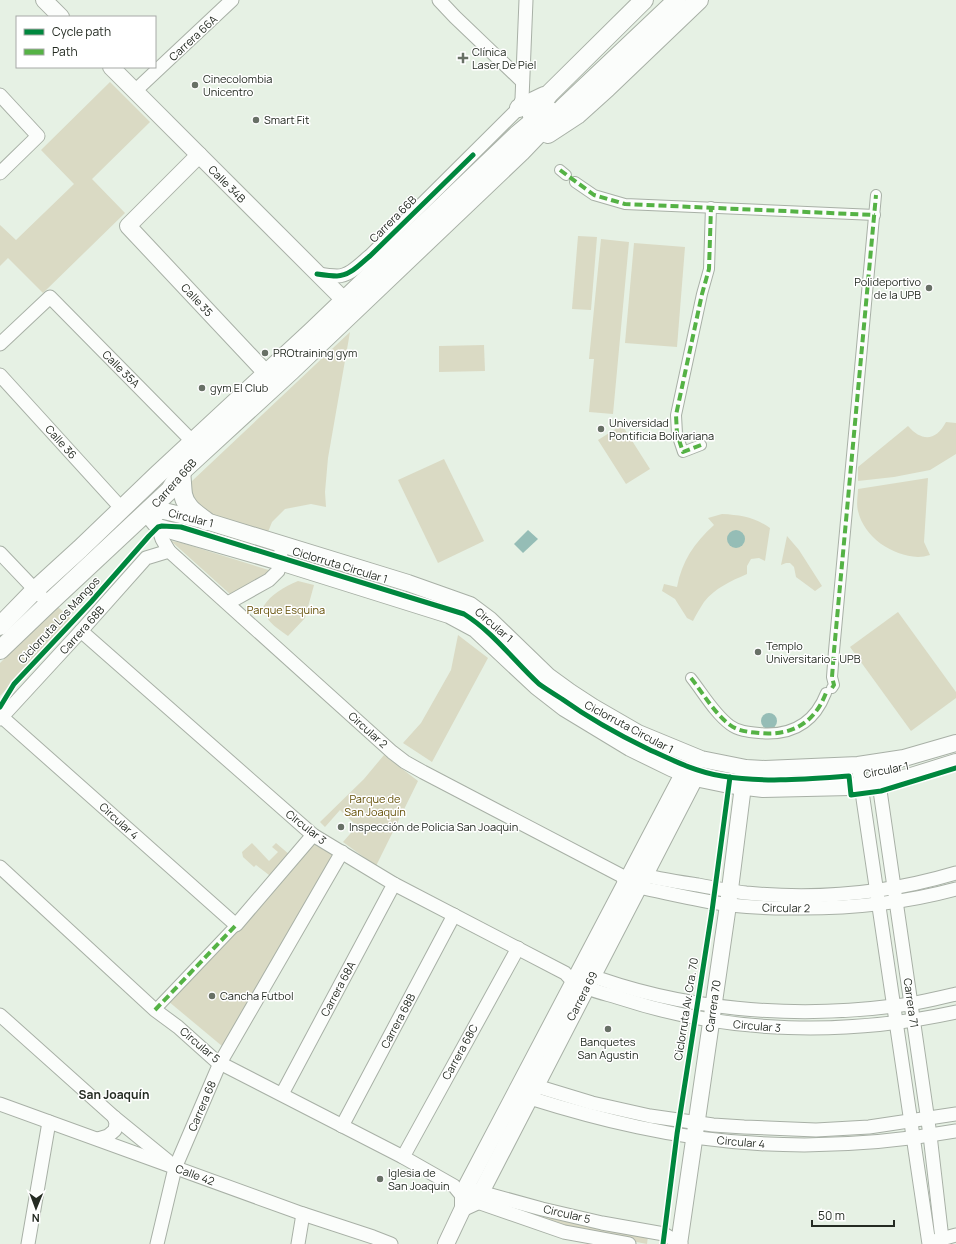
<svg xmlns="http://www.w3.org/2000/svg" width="956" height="1244" viewBox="0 0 956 1244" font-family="Manrope,sans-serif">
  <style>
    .green { fill: #dadac4 }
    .water { fill: #95bdb6 }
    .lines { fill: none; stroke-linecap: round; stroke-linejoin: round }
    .pedestrian-casing { stroke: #a8b0a6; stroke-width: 12 }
    .minor-casing { stroke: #a8b0a6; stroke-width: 15 }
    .tertiary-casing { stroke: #a8b0a6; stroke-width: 18 }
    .secondary-casing { stroke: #a8b0a6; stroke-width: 20 }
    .pedestrian { stroke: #fbfdfb; stroke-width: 10 }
    .minor { stroke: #fbfdfb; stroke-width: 13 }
    .tertiary { stroke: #fbfdfb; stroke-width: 16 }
    .secondary { stroke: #fbfdfb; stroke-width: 18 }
    .quiet { stroke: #55b245; stroke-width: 4; stroke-dasharray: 8 4; stroke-linecap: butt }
    .cycleway-casing { stroke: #fff; stroke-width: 8 }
    .cycleway { stroke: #00873e; stroke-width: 5 }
    .poi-dot { fill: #687066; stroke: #fff; stroke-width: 1.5 }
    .labels { text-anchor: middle; stroke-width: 3; stroke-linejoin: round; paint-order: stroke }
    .street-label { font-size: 11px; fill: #242b22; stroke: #fff }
    .poi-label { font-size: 11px; fill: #242b22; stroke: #fff; text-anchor: start }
    .park-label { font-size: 11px; fill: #645007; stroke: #fff }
    .neighbourhood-label { font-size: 12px; font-weight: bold; fill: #242b22; stroke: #fff }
  </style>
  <rect width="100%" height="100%" fill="#e6f1e4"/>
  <g class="green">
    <polygon points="110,82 150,122 92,179 125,213 43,293 8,258 0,266 0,225 16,240 74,184 41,150"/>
    <polygon points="578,236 597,237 591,310 572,309"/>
    <polygon points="601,239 629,242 613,414 589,412 594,359 589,359"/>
    <polygon points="634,243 685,247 677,347 625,343"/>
    <polygon points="350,332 328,458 325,492 326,507 311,504 285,509 272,522 268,532 215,517 195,504 188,487 192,481"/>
    <polygon points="484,345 485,371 439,372 439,346"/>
    <path d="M946,422L956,423V454L930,470L894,477L858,481V467L908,426C922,442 936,441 946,422Z"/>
    <polygon points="622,425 650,469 626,484 598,440"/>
    <polygon points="444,459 484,541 438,563 398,480"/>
    <path d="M928,478L924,542L930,555C926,556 922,557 918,557C892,556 864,537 858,511C856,504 858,495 858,489Z"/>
    <path d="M722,514C741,515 754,517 770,528L765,561L759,558L751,559L747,566V574C731,581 715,588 704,602C700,608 696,615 693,621L687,618L675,599L662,591L664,584L677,587C682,561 694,543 714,525L708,518Z"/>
    <polygon points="787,536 799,550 822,586 815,591 796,577 794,567 790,563 786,563 781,565"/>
    <polygon points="171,541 182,543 272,571 231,595"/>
    <path d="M298,581L314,585L305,618L288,636C277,628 265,621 263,607C271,594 284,587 298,581Z"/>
    <polygon points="57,606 71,619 0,696 0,663"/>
    <polygon points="898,612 956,692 956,698 911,731 850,647"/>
    <polygon points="458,635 488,658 432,762 403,743 421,723 451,670"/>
    <polygon points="384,755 418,781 376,866 343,842 357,826 340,810 325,827 320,822 364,779"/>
    <polygon points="313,842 336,856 222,1046 168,1001"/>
    <polygon points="252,843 269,861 278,852 272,847 276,843 290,855 269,875 256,865 254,867 243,857 242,852"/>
    <polygon points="497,1199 648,1236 647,1244 568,1229 496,1206"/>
  </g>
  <g class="water">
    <polygon points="528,530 538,539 523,553 514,544"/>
    <circle cx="736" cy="539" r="9"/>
    <circle cx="769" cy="721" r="8"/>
  </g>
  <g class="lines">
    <g class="pedestrian-casing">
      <g id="pedestrian">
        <polyline points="560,170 566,175"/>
        <polyline points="575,182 594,195 625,204 875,215"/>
        <polyline points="701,445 683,452 677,434 676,415 702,294 709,269 711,207"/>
        <path d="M691,678C703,693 714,713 730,725C738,731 748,732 759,733C791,736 814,724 826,693"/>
        <polyline points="832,688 834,685 832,677 834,651 876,195"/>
        <polyline points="155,1010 236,925"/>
      </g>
    </g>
    <g class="minor-casing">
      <g id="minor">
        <polyline points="439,0 455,17 522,81"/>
        <polyline points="135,91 232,0"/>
        <polyline points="0,95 38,136 0,173"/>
        <path d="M317,274C324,275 331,276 337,276C350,276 361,263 370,256L519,108L522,99L526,0"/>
        <polyline points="0,344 50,297 193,442"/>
        <polyline points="0,375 122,509"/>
        <path d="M158,527L162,539L169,551L392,752L405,762L423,772L622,876L625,883L638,887C668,893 699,901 730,905C749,907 768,908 788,908C845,909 901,904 956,889"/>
        <polyline points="0,553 41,596"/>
        <polyline points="228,603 269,580 278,571 282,545"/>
        <path d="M81,631L313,835L394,884L565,973C568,976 571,980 574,982C587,990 608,994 623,999C730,1034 846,1036 956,1012"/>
        <polyline points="2,717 236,925 313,835"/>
        <polyline points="0,719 81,631 146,558 169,551"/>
        <polyline points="876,763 930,1135 942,1239 940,1244"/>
        <polyline points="858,765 929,1244"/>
        <polyline points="0,867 155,1010 178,1027 216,1061 403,1157 454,1186 463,1197 564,1232 629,1244"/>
        <path d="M636,873C656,879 678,882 698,885C714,888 730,891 746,893C816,900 889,893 956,873"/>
        <path d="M584,973C681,1010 791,1019 894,1006C915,1004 935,999 956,994"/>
        <polyline points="0,1015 114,1117 168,1161"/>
        <polyline points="536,1086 592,1103 650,1116 713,1125 744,1127 816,1130 869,1127 956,1114"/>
        <polyline points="282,1094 394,884"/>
        <path d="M530,1098C565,1109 601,1119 638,1127C743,1150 851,1150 956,1131"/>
        <polyline points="0,1104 303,1214 373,1237 391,1244"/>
        <polyline points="342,1126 454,915"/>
        <polyline points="98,1139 108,1136 115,1130 116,1123 114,1117"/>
        <polyline points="403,1157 518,948"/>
        <polyline points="473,1190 542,1209 602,1223 664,1234 681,1244"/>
        <polyline points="934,1241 956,1235"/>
        <polyline points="28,1244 49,1122"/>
        <polyline points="157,1244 175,1168 220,1063 342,852"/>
        <polyline points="298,1244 303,1214"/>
      </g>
    </g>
    <g class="tertiary-casing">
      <g id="tertiary">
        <polyline points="44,0 61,17"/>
        <polyline points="111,67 344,300"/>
        <polyline points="199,155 128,226 266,373"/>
        <polyline points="956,743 904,758 858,765 765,769 746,768 701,759 638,733 593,707 570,692 548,676 490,620 470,605 408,583 206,521 164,511 150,509 153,521 158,527 280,562 449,615 475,629 537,687 564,708 630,748 671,768 695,778 729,785 763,789 850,787 908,777 956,762"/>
        <polyline points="463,1208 476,1202 695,778"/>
        <polyline points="446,1244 463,1208 463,1197 466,1187 683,774"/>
        <polyline points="679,1244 728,905 744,778"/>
      </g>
    </g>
    <g class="secondary-casing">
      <g id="secondary">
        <polyline points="519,108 544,96"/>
        <polyline points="532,116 550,93 644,0"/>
        <polyline points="548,134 577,115 607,88 699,0"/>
        <path d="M181,472C182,479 182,487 183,494C185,507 197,514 206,521"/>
        <polyline points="0,626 35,590 80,549 157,475 312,331 517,135 548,109"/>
        <polyline points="0,650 48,604 170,490 181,472 291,371 521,152 565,106 677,0"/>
      </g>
    </g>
    <use href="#pedestrian" class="pedestrian"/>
    <use href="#minor" class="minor"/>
    <use href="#tertiary" class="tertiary"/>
    <use href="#secondary" class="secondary"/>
    <g class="quiet">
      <polyline points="560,170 594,195 625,204 875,215"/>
      <polyline points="701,445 683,452 677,434 676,415 702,294 709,269 711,207"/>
      <path d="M691,678C703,693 714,713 730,725C738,731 748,732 759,733C791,736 814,724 826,693"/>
      <polyline points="832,688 834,685 832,677 834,651 876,195"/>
      <polyline points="155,1010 236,925"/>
    </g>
    <g class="cycleway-casing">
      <g id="cycleway">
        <path d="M317,274C324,275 331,276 337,276C350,276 361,263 370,256L473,155"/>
        <path d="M0,707L14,684L91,602L149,536L158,527L162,526L181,527L464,614C493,632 514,661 539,684C546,689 554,694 562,699C590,719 617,734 648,749C672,760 696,772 722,776C764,783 807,779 849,776L851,795L881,791L956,768"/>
        <polyline points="663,1244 677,1134 712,911 730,777"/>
      </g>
    </g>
    <use href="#cycleway" class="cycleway"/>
  </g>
  <g class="poi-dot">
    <path d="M461 52h4v4h4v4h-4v4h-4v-4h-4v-4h4z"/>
    <circle cx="195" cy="85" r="4"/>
    <circle cx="256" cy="120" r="4"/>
    <circle cx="929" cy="288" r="4"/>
    <circle cx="265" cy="353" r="4"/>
    <circle cx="202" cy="388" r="4"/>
    <circle cx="601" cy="429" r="4"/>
    <circle cx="758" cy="652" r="4"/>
    <circle cx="341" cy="827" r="4"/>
    <circle cx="212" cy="996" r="4"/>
    <circle cx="608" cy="1029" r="4"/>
    <circle cx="380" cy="1179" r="4"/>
  </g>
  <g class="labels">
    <g class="street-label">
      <text transform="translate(193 38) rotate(-43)" y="4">Carrera 66A</text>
      <text transform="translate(227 184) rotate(45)" y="4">Calle 34B</text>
      <text transform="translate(393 219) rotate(-45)" y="4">Carrera 66B</text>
      <text transform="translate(197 300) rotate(47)" y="4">Calle 35</text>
      <text transform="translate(121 369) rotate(45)" y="4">Calle 35A</text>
      <text transform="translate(61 442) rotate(48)" y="4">Calle 36</text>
      <text transform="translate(174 483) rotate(-48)" y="4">Carrera 66B</text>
      <text transform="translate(191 518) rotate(14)" y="4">Circular 1</text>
      <text transform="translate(340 565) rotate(17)" y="4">Ciclorruta Circular 1</text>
      <text transform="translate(59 620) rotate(-47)" y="4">Ciclorruta Los Mangos</text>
      <text transform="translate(494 625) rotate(41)" y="4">Circular 1</text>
      <text transform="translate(82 630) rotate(-48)" y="4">Carrera 68B</text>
      <text transform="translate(629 727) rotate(28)" y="4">Ciclorruta Circular 1</text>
      <text transform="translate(368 730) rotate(42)" y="4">Circular 2</text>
      <text transform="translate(886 770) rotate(-11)" y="4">Circular 1</text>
      <text transform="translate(119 821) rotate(42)" y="4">Circular 4</text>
      <text transform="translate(306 827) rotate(38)" y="4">Circular 3</text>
      <text transform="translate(786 908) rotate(1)" y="4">Circular 2</text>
      <text transform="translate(338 989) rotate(-62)" y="4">Carrera 68A</text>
      <text transform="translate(582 996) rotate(-63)" y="4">Carrera 69</text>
      <text transform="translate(911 1003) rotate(82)" y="4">Carrera 71</text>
      <text transform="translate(713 1006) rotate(-82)" y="4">Carrera 70</text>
      <text transform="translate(686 1009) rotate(-81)" y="4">Ciclorruta Av. Cra. 70</text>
      <text transform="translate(398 1021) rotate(-62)" y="4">Carrera 68B</text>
      <text transform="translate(757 1026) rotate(5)" y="4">Circular 3</text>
      <text transform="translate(200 1045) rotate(40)" y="4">Circular 5</text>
      <text transform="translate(460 1052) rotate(-61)" y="4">Carrera 68C</text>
      <text transform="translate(202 1106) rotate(-67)" y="4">Carrera 68</text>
      <text transform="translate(741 1142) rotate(5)" y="4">Circular 4</text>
      <text transform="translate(195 1175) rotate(20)" y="4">Calle 42</text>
      <text transform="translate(567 1214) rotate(13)" y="4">Circular 5</text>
    </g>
    <g class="poi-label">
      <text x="472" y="56">Clínica<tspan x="472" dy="13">Laser De Piel</tspan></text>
      <text x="203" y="83">Cinecolombia<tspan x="203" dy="13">Unicentro</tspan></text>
      <text x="264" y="124">Smart Fit</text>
      <text x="921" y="286" text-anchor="end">Polideportivo<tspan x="921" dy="13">de la UPB</tspan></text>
      <text x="273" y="357">PROtraining gym</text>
      <text x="210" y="392">gym El Club</text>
      <text x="609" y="427">Universidad<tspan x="609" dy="13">Pontificia Bolivariana</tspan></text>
      <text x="766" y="650">Templo<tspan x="766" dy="13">Universitario - UPB</tspan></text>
      <text x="349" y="831">Inspección de Policia San Joaquin</text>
      <text x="220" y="1000">Cancha Futbol</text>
      <text x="608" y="1046" text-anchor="middle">Banquetes<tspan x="608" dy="13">San Agustin</tspan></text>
      <text x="388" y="1177">Iglesia de<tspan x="388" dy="13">San Joaquin</tspan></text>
    </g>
    <g class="park-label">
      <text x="286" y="614">Parque Esquina</text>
      <text x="375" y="803">Parque de<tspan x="375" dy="13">San Joaquín</tspan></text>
    </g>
    <g class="neighbourhood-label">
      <text x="114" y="1099">San Joaquín</text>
    </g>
  </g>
  <rect x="16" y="16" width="140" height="52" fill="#ffffff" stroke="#a7aaa7"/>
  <rect x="24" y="29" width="20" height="6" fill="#00873e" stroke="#a7aaa7"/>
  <text x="52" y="36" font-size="12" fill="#242b22">Cycle path</text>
  <rect x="24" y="49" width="20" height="6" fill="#55b245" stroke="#a7aaa7"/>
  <text x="52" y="56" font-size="12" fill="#242b22">Path</text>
  <g transform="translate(36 1208) rotate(181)" stroke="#ffffff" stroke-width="3" paint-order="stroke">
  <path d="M0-3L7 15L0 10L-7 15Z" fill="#242b22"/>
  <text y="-6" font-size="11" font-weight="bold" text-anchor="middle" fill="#242b22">N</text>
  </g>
  <path d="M812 1220v6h82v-6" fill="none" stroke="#242b22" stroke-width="2"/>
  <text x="818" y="1220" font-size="12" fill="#242b22" stroke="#ffffff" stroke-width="3" paint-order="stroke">50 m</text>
</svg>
